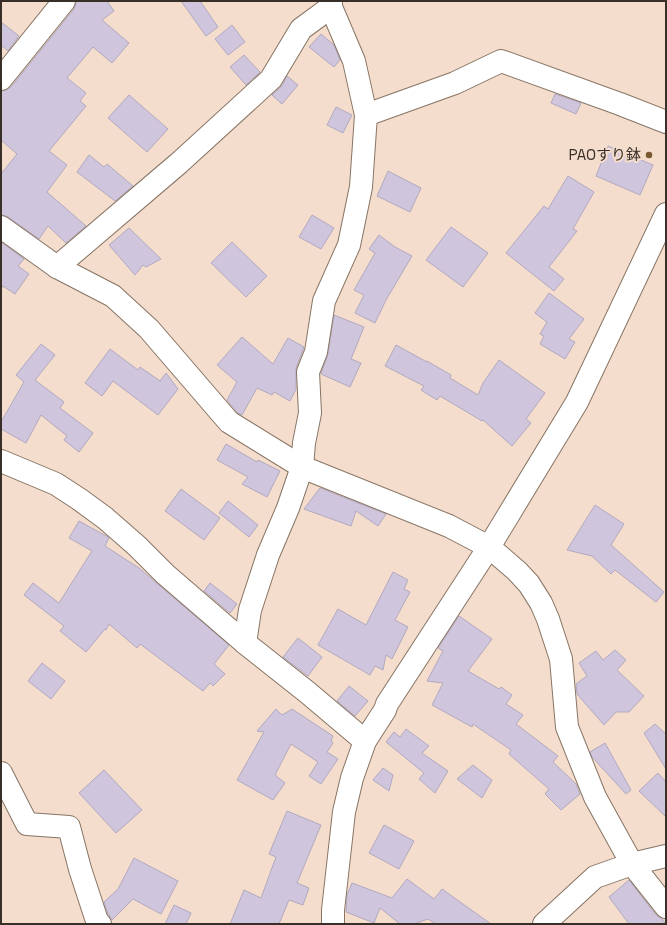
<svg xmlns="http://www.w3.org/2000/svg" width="667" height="925" viewBox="0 0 667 925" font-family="'Space Grotesk','Noto Sans JP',sans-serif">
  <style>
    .building { fill: #cfc5dd; stroke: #b2a9c0 }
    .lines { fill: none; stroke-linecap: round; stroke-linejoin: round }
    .minor-casing { stroke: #877464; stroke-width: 24 }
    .minor { stroke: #fff; stroke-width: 22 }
    .poi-dot { fill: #79572f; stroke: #f4ddcc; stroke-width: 1.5 }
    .labels { text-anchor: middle; stroke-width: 4; stroke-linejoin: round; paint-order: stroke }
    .poi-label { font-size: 15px; fill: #372f28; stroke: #f4ddcc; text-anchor: end }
  </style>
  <rect width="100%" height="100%" fill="#f4ddcc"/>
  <g class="building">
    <polygon points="76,1 107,1 114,11 102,20 129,43 112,63 93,47 67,78 86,93 80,101 86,106 49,151 67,165 47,192 86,226 66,243 48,226 39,239 8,217 1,215 1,174 17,154 1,140 1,91 6,90 11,87 74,9 76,3"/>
    <polygon points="181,1 200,1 218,27 206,36"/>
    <polygon points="1,22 19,36 8,51 1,45"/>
    <polygon points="232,25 245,42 228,55 215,39"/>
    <polygon points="321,34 334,45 340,60 334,67 309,47"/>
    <polygon points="244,55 260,72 246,85 230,67"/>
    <polygon points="287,76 298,85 282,104 272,95 282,86"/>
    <polygon points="555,94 581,103 576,114 551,103"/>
    <polygon points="129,95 168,129 147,152 108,118"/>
    <polygon points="336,107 352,115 343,133 327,125"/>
    <polygon points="608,146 653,165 640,195 596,176"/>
    <polygon points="89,155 104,167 107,164 133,186 115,201 77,172"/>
    <polygon points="388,171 421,188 410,212 377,196"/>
    <polygon points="568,176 594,192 573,229 577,231 549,267 564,279 554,291 506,253 544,206 548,209"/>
    <polygon points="312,215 334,228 321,249 299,237"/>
    <polygon points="451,227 488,253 463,287 426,260"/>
    <polygon points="129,228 161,259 146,267 143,265 135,275 109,245"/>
    <polygon points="379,235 395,247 412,256 386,300 375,323 355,313 364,295 354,290 375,253 369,249"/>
    <polygon points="1,242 24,259 18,266 29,274 15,294 3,286 1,289"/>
    <polygon points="232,242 267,276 246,297 211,263"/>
    <polygon points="549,293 584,319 569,339 575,342 565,359 540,344 544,336 540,334 547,322 535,313"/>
    <polygon points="334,315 364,327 351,359 361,363 350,387 321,374 328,354"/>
    <polygon points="242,337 273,364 288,338 304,347 296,368 296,389 290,401 274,392 272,395 257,388 242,415 237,412 227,400 237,382 217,365"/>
    <polygon points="41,344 55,355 35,380 64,402 60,408 93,433 79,452 64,440 67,436 41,415 26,443 1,429 1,422 24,382 16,375"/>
    <polygon points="396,345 427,362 427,361 451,375 450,378 478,395 483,383 499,360 545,393 526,419 531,423 512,446 483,420 482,421 440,396 437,400 421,390 424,386 385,366"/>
    <polygon points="110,349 138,370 140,367 160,381 166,373 178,389 158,415 113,381 102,396 85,383"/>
    <polygon points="226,444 257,462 258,460 280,471 267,497 242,484 248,477 217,460"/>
    <polygon points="320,488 386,514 378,526 356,511 351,526 304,509"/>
    <polygon points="181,489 220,518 204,540 165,511"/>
    <polygon points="228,501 258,525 249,537 219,513"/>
    <polygon points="595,505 624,524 611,545 664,592 656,602 615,570 611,574 592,556 567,550"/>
    <polygon points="79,521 108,537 109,538 105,546 139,568 229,645 214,664 225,674 213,686 210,683 203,691 140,644 137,648 109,624 106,630 105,629 86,652 60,631 64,626 24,595 33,583 59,603 92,551 69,538"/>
    <polygon points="393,572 408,580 404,589 410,592 395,620 408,627 392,659 386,655 383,670 375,666 370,675 318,645 338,609 366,625"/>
    <polygon points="210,583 237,604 230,613 204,591"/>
    <polygon points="459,616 492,639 468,671 499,689 501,687 512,695 506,704 523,715 516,724 558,756 553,762 576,784 580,794 561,810 545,794 549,789 509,754 511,750 473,724 472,727 432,705 443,683 427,681 443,651 438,648"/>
    <polygon points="298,638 322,657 308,676 283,657"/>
    <polygon points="615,650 626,660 617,670 644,696 629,712 616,712 604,725 577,694 576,684 587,676 579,663 596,651 603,660"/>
    <polygon points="42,663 65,681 51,699 28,681"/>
    <polygon points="349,686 368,701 355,716 337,701"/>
    <polygon points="276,709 282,715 292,709 333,736 331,740 333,743 327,752 338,759 321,784 309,776 318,762 291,744 275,775 285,783 273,800 237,780 264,732 257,731"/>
    <polygon points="655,724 666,734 666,769 644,733"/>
    <polygon points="406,729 429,746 422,753 448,771 435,793 419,779 424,773 386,742 394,732 400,737"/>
    <polygon points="605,743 631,790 626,794 592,757 590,752"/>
    <polygon points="473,765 492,780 482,798 457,779"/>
    <polygon points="383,768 393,775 389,791 373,780"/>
    <polygon points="104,770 142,810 116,833 79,793"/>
    <polygon points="658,773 666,782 666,817 639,791"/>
    <polygon points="287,811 321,825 297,883 309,888 303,905 289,900 279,924 230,924 244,890 261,898 276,857 269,854"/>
    <polygon points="384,825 414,841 399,869 369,853"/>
    <polygon points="134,858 178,881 161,914 133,899 112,920 108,914 104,902 118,889"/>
    <polygon points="407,879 434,899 442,889 491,924 436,924 428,919 414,924 400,924 380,908 374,923 346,912 347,895 352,883 392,898"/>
    <polygon points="629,880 656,915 662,919 666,924 629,924 609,897"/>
    <polygon points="174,905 191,913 186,924 165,924"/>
  </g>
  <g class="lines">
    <g class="minor-casing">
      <g id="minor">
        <polyline points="1,79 64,1"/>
        <polyline points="366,115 455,83 501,61 620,104 666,122"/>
        <polyline points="1,227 57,267 113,296 149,329 229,422 302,467 449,526 489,547 517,571 529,584 541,603 548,619 561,659 567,727 595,797 632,864 666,907"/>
        <polyline points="57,267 179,163 271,79 301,29 331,7"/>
        <polyline points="1,461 56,484 79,499 105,518 137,546 165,574 245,643 307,692 365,741"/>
        <polyline points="245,643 250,610 268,555 288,508 302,467 304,443 310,413 308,372 316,352 324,301 349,245 361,187 366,115 354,61 331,7 331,1"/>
        <polyline points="1,773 27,824 69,827 80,869 97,921 100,924"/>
        <polyline points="333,924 333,910 344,812 352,778 365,741 385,710 387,704 489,547 577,402 666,214"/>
        <polyline points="544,924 595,877 632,864 666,856"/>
      </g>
    </g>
    <use href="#minor" class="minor"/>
  </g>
  <circle class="poi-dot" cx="649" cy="155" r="4"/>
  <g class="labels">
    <g class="poi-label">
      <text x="641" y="160">PAOすり鉢</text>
    </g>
  </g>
  <rect width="667" height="925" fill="none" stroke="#372f28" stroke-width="4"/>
</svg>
